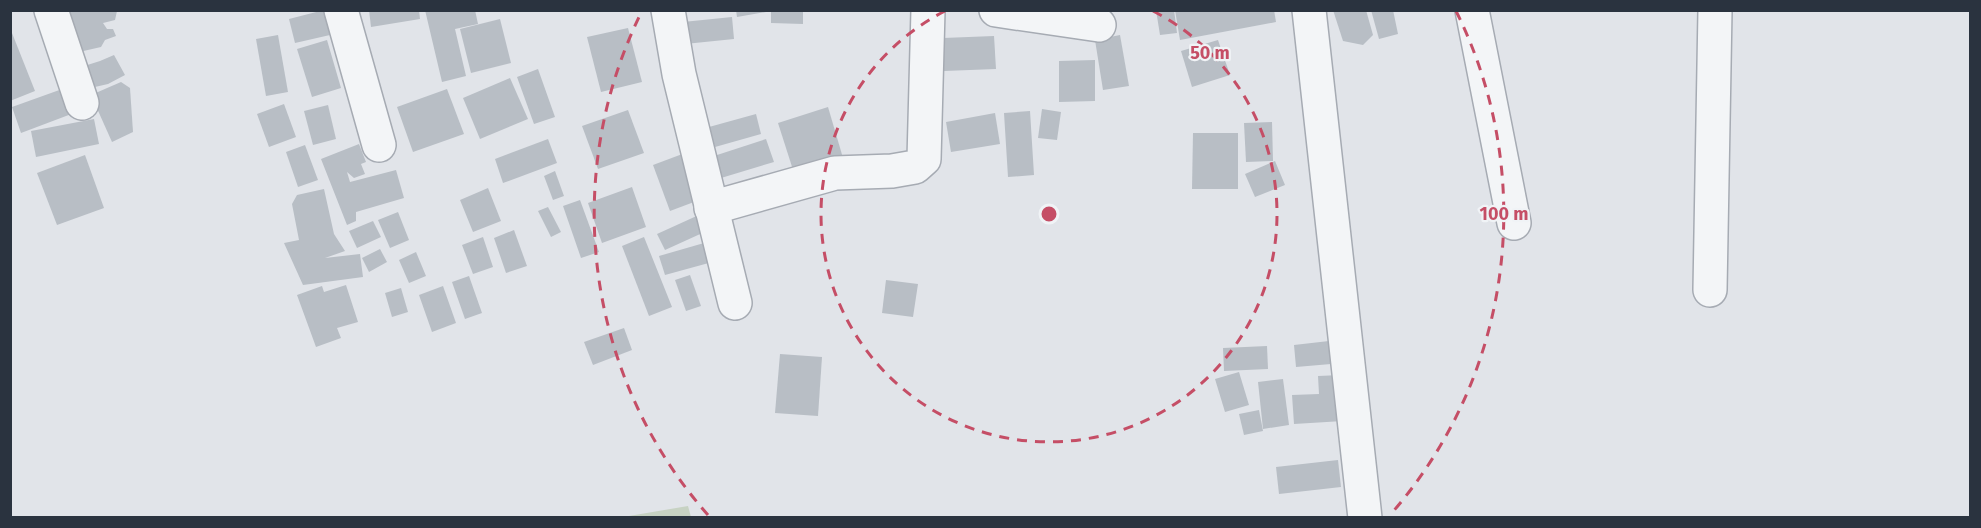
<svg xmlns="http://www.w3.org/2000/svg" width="1981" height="528" viewBox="0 0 1981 528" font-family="'Fira Sans',sans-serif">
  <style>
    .green { fill: #c7d2c3 }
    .building { fill: #b8bec5 }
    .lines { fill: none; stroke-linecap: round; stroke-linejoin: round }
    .minor-casing { stroke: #a6abb3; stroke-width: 36 }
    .minor { stroke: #f3f5f7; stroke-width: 33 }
    .ring { fill: none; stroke: #c54e66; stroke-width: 3; stroke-dasharray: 10 8 }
    .centre { fill: #c54e66; stroke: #f0f3f6; stroke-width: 3 }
    .ring-label { font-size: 18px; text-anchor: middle; font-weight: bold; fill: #c54e66; stroke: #f0f3f6; stroke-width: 4.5; stroke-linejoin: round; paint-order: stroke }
  </style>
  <rect width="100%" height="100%" fill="#e1e4e9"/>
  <polygon class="green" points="688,506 691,517 623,517"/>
  <g class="building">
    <polygon points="64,10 117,11 115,20 103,23 107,29 113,29 116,36 105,40 101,47 79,52"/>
    <polygon points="324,10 330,35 295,43 289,19"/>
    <polygon points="369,10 419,10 420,19 371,27"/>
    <polygon points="425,10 475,10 478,24 455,29 466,76 442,82"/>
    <polygon points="736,10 766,10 766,12 737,17"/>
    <polygon points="771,10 803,10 803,24 771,23"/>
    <polygon points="1156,10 1174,10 1177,33 1160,35"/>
    <polygon points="1175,10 1274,10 1276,22 1180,40"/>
    <polygon points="1333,10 1366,10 1373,35 1363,45 1343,41"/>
    <polygon points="1371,10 1393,10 1398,34 1379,39"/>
    <polygon points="732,17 734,39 685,44 683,22"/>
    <polygon points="500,19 511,63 471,73 460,29"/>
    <polygon points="628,28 642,82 601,92 587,37"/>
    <polygon points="10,33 12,33 35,91 10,101"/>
    <polygon points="278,35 288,92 266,96 256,39"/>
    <polygon points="1120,35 1129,86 1103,90 1095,40"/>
    <polygon points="994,36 996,69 944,71 943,38"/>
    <polygon points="327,40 341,88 312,97 297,49"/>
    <polygon points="1218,40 1230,75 1192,87 1181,51"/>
    <polygon points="114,55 125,75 108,84 86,89 81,67 100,61"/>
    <polygon points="1095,60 1095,101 1059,102 1059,61"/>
    <polygon points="538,69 555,117 534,124 517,77"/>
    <polygon points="510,78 528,119 480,139 463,98"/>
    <polygon points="121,82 130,88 133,132 112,142 91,95"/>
    <polygon points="65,88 74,113 21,133 12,107"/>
    <polygon points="447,89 464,134 413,152 397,107"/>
    <polygon points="284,104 296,137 269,147 257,114"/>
    <polygon points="328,105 336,139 313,145 304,111"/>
    <polygon points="828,107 843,158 794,173 778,123"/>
    <polygon points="1042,109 1061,112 1057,140 1038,138"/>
    <polygon points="628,110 644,153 598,169 582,126"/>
    <polygon points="1030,111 1034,175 1008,177 1004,113"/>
    <polygon points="995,113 1000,144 951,152 946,122"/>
    <polygon points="756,114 761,134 715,147 709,127"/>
    <polygon points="94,119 99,144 36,157 31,131"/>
    <polygon points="1272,122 1273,161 1246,162 1244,123"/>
    <polygon points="1193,133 1238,133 1238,189 1192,189"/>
    <polygon points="548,139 557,163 503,183 495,159"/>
    <polygon points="766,139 774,162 721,178 714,156"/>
    <polygon points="359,144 366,162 361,164 365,174 354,178 347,172 350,182 396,170 404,198 356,212 356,221 347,225 321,159"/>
    <polygon points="305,145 318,180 298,187 286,152"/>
    <polygon points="685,153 702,199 670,211 653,165"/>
    <polygon points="85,155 104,208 57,225 37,173"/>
    <polygon points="1275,161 1285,185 1255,197 1245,174"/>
    <polygon points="555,171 564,196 553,200 544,176"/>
    <polygon points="632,187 646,227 602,243 588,203"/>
    <polygon points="488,188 501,221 473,232 460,200"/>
    <polygon points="324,189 334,234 345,251 325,258 360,254 363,277 303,285 284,243 299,240 292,204 297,195"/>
    <polygon points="580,200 599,252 581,258 563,206"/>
    <polygon points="548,207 561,232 551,237 538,211"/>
    <polygon points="398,212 409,240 390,248 378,220"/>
    <polygon points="701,214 709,230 665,250 657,234"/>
    <polygon points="373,221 381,237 357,248 349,231"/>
    <polygon points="514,230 527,266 506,273 494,238"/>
    <polygon points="483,237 493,267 473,274 462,245"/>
    <polygon points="644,237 672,307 649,316 622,246"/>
    <polygon points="711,241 716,261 665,275 659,256"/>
    <polygon points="380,249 387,262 369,272 362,258"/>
    <polygon points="416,252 426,276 409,283 399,260"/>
    <polygon points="690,275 701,306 686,311 675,280"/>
    <polygon points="469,276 482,313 465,319 452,282"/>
    <polygon points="886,280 918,284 913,317 882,313"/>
    <polygon points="346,285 358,322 337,328 341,338 316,347 297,295 322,286 324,292"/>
    <polygon points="443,286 456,323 432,332 419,295"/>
    <polygon points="401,288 408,312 392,317 385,293"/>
    <polygon points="624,328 632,350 593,365 584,342"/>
    <polygon points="1329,341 1331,364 1296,367 1294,345"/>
    <polygon points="1267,346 1268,369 1224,371 1223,348"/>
    <polygon points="780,354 822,357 818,416 775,413"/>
    <polygon points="1239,372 1249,405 1225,412 1215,379"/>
    <polygon points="1341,375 1343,421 1294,424 1292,395 1319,394 1318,376"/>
    <polygon points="1283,379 1289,425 1263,429 1258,382"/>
    <polygon points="1259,410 1263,431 1244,435 1239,414"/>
    <polygon points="1338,460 1341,487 1279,494 1276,467"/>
  </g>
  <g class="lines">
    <g class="minor-casing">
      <g id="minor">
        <polyline points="51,10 82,103"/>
        <polyline points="341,10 379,145"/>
        <polyline points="668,10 679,74 735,303"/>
        <polyline points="996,10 1099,25"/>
        <polyline points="1309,10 1365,518"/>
        <polyline points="1472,10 1514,223"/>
        <polyline points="711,208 835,173 892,171 915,167 924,159 928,10"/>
        <polyline points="1710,290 1715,10"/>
      </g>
    </g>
    <use href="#minor" class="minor"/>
  </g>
  <g class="ring">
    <path d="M1153 11A228 228 0 1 1 945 11"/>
    <path d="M708 515A455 455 0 0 1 642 11M1456 11A455 455 0 0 1 1390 515"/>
  </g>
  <circle cx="1049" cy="214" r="9" class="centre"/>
  <g class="ring-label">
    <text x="1210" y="59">50 m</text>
    <text x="1504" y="220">100 m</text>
  </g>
  <rect width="1981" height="528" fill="none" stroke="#2a333f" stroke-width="24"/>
</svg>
